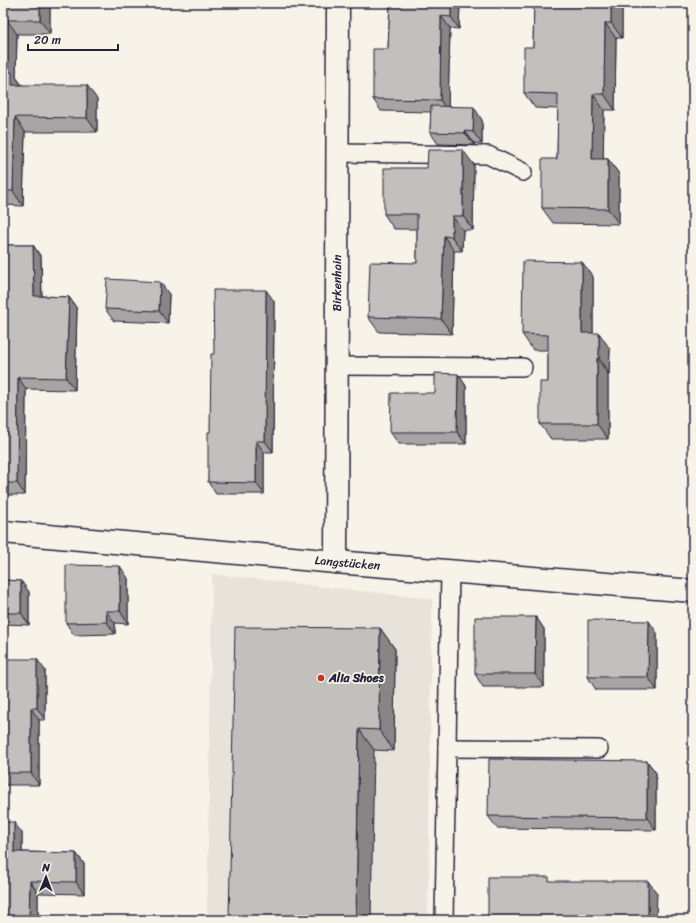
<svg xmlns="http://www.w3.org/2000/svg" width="696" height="923" viewBox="0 0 696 923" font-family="Sriracha,sans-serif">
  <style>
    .built { fill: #e7e3db }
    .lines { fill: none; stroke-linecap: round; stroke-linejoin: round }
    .lane-casing { stroke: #22223b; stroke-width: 20 }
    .street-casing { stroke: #22223b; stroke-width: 25 }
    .lane { stroke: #f7f3e8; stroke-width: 17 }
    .street { stroke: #f7f3e8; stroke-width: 22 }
    .wall { fill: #a7a4a3; stroke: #22223b }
    .shaded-wall { fill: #888684; stroke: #22223b }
    .building { fill: #c2bfbd; stroke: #22223b }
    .poi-dot { fill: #c8321e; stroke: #f7f3e8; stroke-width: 1.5 }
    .labels { text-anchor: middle; stroke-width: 3.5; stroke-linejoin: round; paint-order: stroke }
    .street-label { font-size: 12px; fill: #22223b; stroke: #f7f3e8 }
    .poi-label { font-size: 12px; font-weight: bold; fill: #22223b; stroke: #f7f3e8; text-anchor: start }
  </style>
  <rect width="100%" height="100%" fill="#f7f3e8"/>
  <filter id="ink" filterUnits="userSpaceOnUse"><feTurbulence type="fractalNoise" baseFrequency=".025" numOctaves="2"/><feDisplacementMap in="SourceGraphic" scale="8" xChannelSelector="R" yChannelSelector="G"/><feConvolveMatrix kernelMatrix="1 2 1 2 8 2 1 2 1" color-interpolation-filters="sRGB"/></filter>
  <g filter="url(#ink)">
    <polygon class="built" points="212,574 432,599 428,920 207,920"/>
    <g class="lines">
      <g class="lane-casing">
        <g id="lane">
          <polyline points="337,153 488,155 523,172"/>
          <polyline points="336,366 523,367"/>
          <polyline points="447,748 599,749"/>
          <polyline points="444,920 450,571"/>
        </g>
      </g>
      <g class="street-casing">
        <g id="street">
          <path id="s1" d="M3,532L336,562L693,591"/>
          <path id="s2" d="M336,562L338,3"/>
        </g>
      </g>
      <use href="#lane" class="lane"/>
      <use href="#street" class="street"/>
    </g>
    <g class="wall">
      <polygon points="3,3 50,3 50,34 17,34 16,77 22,85 97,99 97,132 25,132 23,206 3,205"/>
      <polygon points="390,3 460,3 459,29 450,28 448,107 482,120 482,144 474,143 474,145 438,144 430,132 431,112 381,111 373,99 388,49"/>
      <polygon points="534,3 622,3 622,38 616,38 615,110 604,110 603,159 608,159 619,174 619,224 553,223 542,208 557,159 558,109 535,108 524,93 533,47"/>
      <polygon points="474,165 473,230 463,230 462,251 454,251 452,334 379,332 368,317 417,263 417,229 394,229 384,214 427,168"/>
      <polygon points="3,245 33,245 41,257 42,296 69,297 77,309 75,390 26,389 25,495 3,495"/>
      <polygon points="582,262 593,277 593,333 610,349 609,374 608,374 608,439 551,439 540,424 548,382 548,350 533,350 522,334"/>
      <polygon points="169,294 168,323 114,321 105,309"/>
      <polygon points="274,301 273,452 264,452 264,494 216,494 208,482 214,354"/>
      <polygon points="458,374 466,386 466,444 399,444 390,432 435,393"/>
      <polygon points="128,578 128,624 115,623 115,634 74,635 66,623"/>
      <polygon points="3,580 21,581 29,592 29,625 3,624"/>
      <polygon points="536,617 544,629 544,687 483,687 475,674"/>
      <polygon points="380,628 395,649 394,751 374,750 229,920"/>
      <polygon points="657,633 657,690 596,690 588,677"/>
      <polygon points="3,659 45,670 45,720 39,720 39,785 3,785"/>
      <polygon points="647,761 656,773 656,830 497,828 488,816"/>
      <polygon points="22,833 22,852 76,853 84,864 84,894 38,893 38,920 3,920"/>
    </g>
    <g class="shaded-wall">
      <polygon points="40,3 50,3 50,34 40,20"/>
      <polygon points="451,3 460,3 459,29 451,17"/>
      <polygon points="611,3 622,3 622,38 611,23"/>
      <polygon points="441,16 450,28 448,112 440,100"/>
      <polygon points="7,20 17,34 16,77 22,86 12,85 6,72"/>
      <polygon points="605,23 616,38 615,110 604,94"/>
      <polygon points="87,85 97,99 97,132 87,118"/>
      <polygon points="593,94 604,110 603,174 592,159"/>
      <polygon points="474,107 482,120 482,144 473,132"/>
      <polygon points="15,117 25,132 23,206 13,191"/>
      <polygon points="465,131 474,143 474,145 465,133"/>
      <polygon points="463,150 474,165 473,230 463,216"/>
      <polygon points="608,159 619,174 619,224 608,209"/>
      <polygon points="452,216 463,230 462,251 452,237"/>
      <polygon points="444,236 454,251 452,334 441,319"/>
      <polygon points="33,245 41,257 42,308 34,296"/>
      <polygon points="582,262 593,277 593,349 582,333"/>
      <polygon points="160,282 169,294 168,323 159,311"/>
      <polygon points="266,290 274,301 273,452 265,441"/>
      <polygon points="69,297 77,309 75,390 66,378"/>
      <polygon points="599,333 610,349 609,374 599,358"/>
      <polygon points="597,358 608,374 608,439 597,424"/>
      <polygon points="458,374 466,386 466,444 457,432"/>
      <polygon points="18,377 26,389 25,495 17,483"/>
      <polygon points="256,441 264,452 264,494 256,483"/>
      <polygon points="120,566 128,578 128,624 120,611"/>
      <polygon points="21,581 29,592 29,625 21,613"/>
      <polygon points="106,611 115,623 115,634 107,622"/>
      <polygon points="536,617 544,629 544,687 535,674"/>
      <polygon points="649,621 657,633 657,690 648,677"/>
      <polygon points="380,628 395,649 394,751 379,730"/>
      <polygon points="37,659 45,670 45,720 37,708"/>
      <polygon points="31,708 39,720 39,785 31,773"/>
      <polygon points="359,729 374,750 371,920 356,920"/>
      <polygon points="647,761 656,773 656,830 647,818"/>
      <polygon points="14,822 22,833 22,863 14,852"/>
      <polygon points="76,853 84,864 84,894 76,882"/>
      <polygon points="30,881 38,893 38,920 29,920"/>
      <polygon points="648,881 657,893 656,920 648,920"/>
    </g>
    <g class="building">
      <polygon points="3,3 40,3 40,20 7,20 6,72 12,72 12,85 87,85 87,118 15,117 13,191 3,191"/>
      <polygon points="390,3 451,3 451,17 441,16 440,100 373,99 373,49 388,49"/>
      <polygon points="534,3 611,3 611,23 605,23 604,94 593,94 592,159 608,159 608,209 542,208 542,159 557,159 558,94 524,93 524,47 533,47"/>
      <polygon points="431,106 474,107 473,132 465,131 465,133 430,132"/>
      <polygon points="428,150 463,150 463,216 452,216 452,237 444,236 441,319 368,317 370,262 417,263 417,214 384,214 384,168 427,168"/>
      <polygon points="3,245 33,245 34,296 69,297 66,378 18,377 17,483 3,483"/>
      <polygon points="523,261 582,262 582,333 599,333 599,358 597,358 597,424 540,424 540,382 548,382 548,335 522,334"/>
      <polygon points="107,279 160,282 159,311 105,309"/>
      <polygon points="213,290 266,290 265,441 256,441 256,483 208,482 208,432 210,432 211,354 214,354"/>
      <polygon points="435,373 458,374 457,432 390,432 391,393 435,393"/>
      <polygon points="66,565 120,566 120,611 106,611 107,622 66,623"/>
      <polygon points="3,580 21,581 21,613 3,613"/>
      <polygon points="475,617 536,617 535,674 475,674"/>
      <polygon points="588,620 649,621 648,677 588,677"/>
      <polygon points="235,627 380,628 379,730 359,729 356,920 229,920"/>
      <polygon points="3,659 37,659 37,708 31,708 31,773 3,773"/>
      <polygon points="489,759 647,761 647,818 488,816"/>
      <polygon points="3,822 14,822 14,852 76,853 76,882 30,881 29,920 3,920"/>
      <polygon points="488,877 549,877 549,881 648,881 648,920 488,920"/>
    </g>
  </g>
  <circle class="poi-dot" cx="321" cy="678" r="4"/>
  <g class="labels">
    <g class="street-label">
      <text dy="4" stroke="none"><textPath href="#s2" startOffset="279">Birkenhain</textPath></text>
      <text dy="4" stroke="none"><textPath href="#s1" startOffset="346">Langstücken</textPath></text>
    </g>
    <g class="poi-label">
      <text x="329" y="682">Alia Shoes</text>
    </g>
  </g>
  <rect width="696" height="923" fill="none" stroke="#f7f3e8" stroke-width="16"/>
  <rect x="8" y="8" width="680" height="907" fill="none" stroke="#22223b" stroke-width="1.5" filter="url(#ink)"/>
  <g transform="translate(46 877) rotate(1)" stroke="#f7f3e8" stroke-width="3" paint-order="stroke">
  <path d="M0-3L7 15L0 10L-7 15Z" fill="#22223b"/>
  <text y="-6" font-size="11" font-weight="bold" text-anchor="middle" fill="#22223b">N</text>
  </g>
  <path d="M28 44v6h90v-6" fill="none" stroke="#22223b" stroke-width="2"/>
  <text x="34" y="44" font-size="12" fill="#22223b" stroke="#f7f3e8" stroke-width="3" paint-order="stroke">20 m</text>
</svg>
